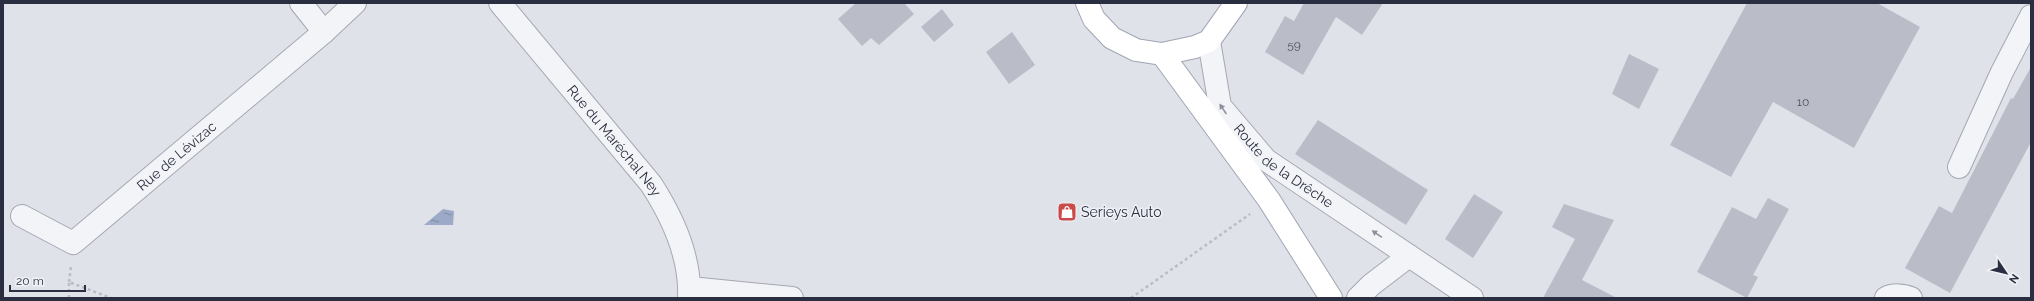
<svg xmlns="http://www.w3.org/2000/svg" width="2034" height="301" viewBox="0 0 2034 301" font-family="Raleway,sans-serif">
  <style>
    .water { fill: url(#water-ripples) }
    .building { fill: #babdc8 }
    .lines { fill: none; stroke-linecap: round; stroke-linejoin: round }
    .minor-casing { stroke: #a5a8b3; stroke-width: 24 }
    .major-casing { stroke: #a0a5b4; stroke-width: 24 }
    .path { stroke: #babdc4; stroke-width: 2.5; stroke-dasharray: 3 3; stroke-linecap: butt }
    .minor { stroke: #f3f4f7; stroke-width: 22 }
    .major { stroke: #fff; stroke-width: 22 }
    .oneway { fill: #8e919c }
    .labels { text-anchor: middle; stroke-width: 3; stroke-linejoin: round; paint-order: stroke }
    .number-label { font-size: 12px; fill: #4d5262 }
    .street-label { font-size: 14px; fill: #292e40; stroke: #f0f1f6 }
    .poi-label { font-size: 14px; fill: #292e40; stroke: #f0f1f6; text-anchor: start }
  </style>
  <defs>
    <pattern id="water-ripples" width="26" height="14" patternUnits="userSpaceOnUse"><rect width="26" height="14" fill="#9caac8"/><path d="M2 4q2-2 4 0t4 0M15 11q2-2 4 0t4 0" fill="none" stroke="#7f8ba4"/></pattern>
  </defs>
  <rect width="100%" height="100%" fill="#e0e2e9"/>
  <polygon class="water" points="443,209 454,211 453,225 424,225"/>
  <g class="building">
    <polygon points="856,3 904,3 914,14 879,45 871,38 862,46 838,19"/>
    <polygon points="1304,3 1383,3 1362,35 1336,17 1303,75 1265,52 1285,16 1294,21"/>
    <polygon points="1747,3 1877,3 1920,27 1854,148 1773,102 1731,177 1670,145"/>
    <polygon points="942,9 954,25 934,42 921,27"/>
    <polygon points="1012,32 1035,65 1009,84 986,52"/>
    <polygon points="1629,54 1659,69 1639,109 1612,94"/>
    <polygon points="2031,67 2031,142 1950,293 1905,268 1939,206 1952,213 2011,98 2013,99"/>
    <polygon points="1318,120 1428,190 1406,225 1295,154"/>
    <polygon points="1474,194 1503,212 1473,258 1445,239"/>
    <polygon points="1768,198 1789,209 1753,275 1758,277 1747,298 1697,272 1732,207 1756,219"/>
    <polygon points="1564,204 1614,220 1582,280 1617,298 1543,298 1575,239 1552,227"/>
  </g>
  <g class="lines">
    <g class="minor-casing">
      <g id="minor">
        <polyline points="301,3 324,32"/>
        <path id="s1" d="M500,3L651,184C673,218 691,257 689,298"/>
        <path id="s2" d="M1209,41L1220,106L1266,160L1472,298"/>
        <polyline points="1959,167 2002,72 2031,16"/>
        <path id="s3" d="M22,216L73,243L324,32L355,3"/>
        <polyline points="690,288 792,298"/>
        <polyline points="1358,298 1371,285 1409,256"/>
        <path d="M1886,298C1893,294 1904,295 1911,298"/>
      </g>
    </g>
    <g class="major-casing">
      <g id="major">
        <polyline points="1087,3 1094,19 1112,38 1136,50 1162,54 1195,47 1209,41 1236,3"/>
        <polyline points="1162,54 1269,200 1331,298"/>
      </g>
    </g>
    <g class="path">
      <polyline points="69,282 71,266"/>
      <polyline points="69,298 69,282 111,298"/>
      <polyline points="1131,298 1250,214"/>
    </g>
    <use href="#minor" class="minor"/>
    <use href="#major" class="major"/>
  </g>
  <defs><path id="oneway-solid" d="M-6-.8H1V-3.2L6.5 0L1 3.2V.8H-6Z"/></defs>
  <g class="oneway">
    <use href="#oneway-solid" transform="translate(1223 109) rotate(-124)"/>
    <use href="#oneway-solid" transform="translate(1377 234) rotate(-146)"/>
  </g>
  <defs>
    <g id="shop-square" transform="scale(1)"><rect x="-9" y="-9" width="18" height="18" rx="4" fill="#cb4948" stroke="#f0f1f6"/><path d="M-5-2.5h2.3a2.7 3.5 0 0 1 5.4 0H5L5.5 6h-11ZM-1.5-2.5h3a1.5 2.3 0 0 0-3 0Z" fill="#fff"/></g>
  </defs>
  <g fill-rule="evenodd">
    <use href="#shop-square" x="1067" y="212"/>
  </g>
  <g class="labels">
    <g class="number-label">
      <text x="1294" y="49">59</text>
      <text x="1803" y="106">10</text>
    </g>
    <g class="street-label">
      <text dy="5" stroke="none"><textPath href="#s1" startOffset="179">Rue du Maréchal Ney</textPath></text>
      <text dy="5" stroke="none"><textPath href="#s3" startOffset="193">Rue de Lévizac</textPath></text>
      <text dy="5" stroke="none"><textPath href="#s2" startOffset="154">Route de la Drêche</textPath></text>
    </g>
    <g class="poi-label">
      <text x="1081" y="217">Serieys Auto</text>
    </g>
  </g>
  <rect width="2034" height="301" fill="none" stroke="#292e40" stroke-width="8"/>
  <g transform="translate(2006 273) rotate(125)" stroke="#f0f1f6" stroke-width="3" paint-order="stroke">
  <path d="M0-3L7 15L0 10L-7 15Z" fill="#292e40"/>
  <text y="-6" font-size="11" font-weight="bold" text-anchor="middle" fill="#292e40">N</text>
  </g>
  <path d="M10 285v6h75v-6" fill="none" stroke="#292e40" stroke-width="2"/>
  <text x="16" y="285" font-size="12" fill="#292e40" stroke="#f0f1f6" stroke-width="3" paint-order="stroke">20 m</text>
</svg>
